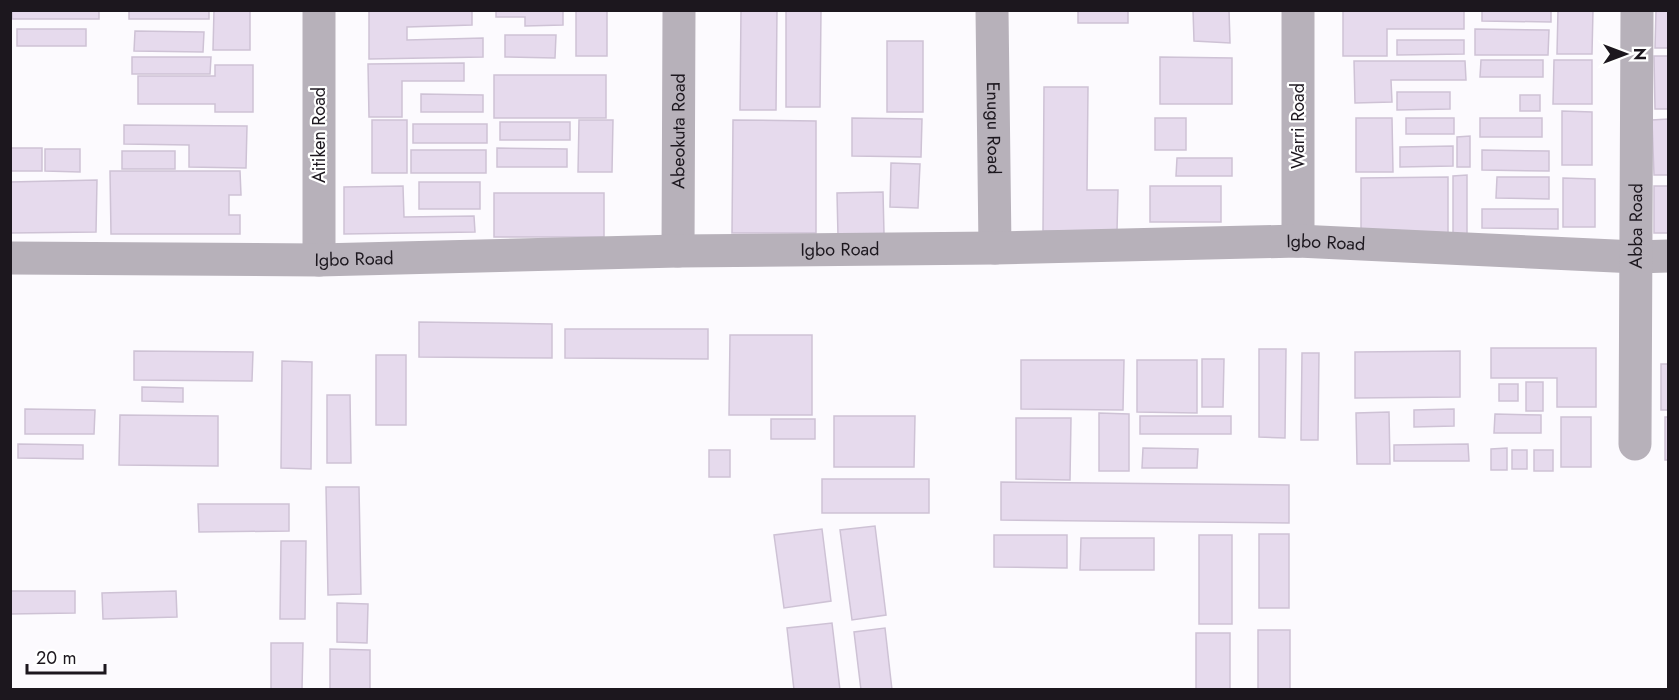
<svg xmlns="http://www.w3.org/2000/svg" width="1679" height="700" viewBox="0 0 1679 700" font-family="Jost,sans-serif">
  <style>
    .building { fill: #e6daed; stroke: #cec2d5; stroke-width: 1.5 }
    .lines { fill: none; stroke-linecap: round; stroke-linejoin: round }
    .minor { stroke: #b7b1ba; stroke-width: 33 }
    .labels { text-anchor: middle; stroke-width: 4.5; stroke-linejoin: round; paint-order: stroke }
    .street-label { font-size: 18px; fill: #1c171e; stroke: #fff }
  </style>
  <rect width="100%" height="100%" fill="#fcfafe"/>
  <g class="building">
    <rect x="12" y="10" width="87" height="9"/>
    <rect x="129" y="10" width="80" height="9"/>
    <polygon points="214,10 250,10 250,50 213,50"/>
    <polygon points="369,10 472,10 472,25 407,27 407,40 483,38 483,57 369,59"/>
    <polygon points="496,10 563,10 563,25 525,26 525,17 496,17"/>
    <rect x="576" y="10" width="31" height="46"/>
    <polygon points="741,10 777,10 776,110 740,110"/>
    <polygon points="786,10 821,10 820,107 786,107"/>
    <rect x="1078" y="10" width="50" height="13"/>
    <polygon points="1193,10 1229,10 1230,43 1194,41"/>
    <polygon points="1343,10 1464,10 1464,29 1387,29 1387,56 1343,56"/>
    <polygon points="1482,10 1551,10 1551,22 1482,21"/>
    <polygon points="1558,10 1593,10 1592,54 1557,54"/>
    <polygon points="1656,10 1668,10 1668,48 1655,48"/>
    <rect x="17" y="29" width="69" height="17"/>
    <polygon points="1475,29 1549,30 1548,55 1475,55"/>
    <polygon points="135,31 204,32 203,52 134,51"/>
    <polygon points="505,35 556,35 555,58 505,57"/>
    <polygon points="1397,40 1464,40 1464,54 1397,55"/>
    <rect x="887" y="41" width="36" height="71"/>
    <polygon points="1654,56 1668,56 1668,109 1655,109"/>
    <polygon points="132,57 211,57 210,74 132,74"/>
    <polygon points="1160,57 1232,58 1232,104 1160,104"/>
    <polygon points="1481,60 1543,60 1543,77 1480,77"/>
    <polygon points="1554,60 1592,60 1592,104 1553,104"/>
    <polygon points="1354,61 1465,61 1466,80 1391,80 1392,102 1355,103"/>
    <polygon points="464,63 464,81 402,81 402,117 369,117 368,64"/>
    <polygon points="215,65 253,65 253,112 215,112 215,104 138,104 138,76 215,76"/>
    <rect x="494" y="75" width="112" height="43"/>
    <polygon points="1044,87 1088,87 1087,190 1118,190 1117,231 1043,231"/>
    <polygon points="1397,92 1450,92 1450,109 1397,110"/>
    <polygon points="421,94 483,95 483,112 421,112"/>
    <rect x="1520" y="95" width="20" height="16"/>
    <polygon points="1562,111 1592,112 1592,165 1562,165"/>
    <polygon points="852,118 922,119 921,157 852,156"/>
    <rect x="1155" y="118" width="31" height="32"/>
    <polygon points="1356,118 1392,118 1393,172 1356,172"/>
    <rect x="1406" y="118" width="48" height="16"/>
    <rect x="1480" y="118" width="62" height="19"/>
    <polygon points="1668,119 1668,175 1654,175 1652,120"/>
    <rect x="372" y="120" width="35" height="53"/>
    <polygon points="579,120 613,120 612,172 578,172"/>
    <polygon points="733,120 816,121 816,233 732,233"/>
    <rect x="500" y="122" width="70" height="18"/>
    <rect x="413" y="124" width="74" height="19"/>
    <polygon points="124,125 247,126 246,168 189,167 189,145 124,144"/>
    <polygon points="1470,136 1470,167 1457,167 1457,137"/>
    <polygon points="1453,146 1453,166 1400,167 1400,147"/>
    <rect x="10" y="148" width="32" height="23"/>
    <polygon points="497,148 567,149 567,167 497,167"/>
    <polygon points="45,149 80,149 80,172 45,171"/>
    <rect x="411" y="150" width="75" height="23"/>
    <polygon points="1482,150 1549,151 1549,171 1482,170"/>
    <rect x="122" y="151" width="53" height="18"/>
    <polygon points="1177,158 1232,158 1232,176 1176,176"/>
    <polygon points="891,163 920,164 918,208 890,207"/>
    <polygon points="110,171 240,171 241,195 229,195 229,215 240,215 240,234 111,234"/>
    <polygon points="1467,175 1467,237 1453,237 1453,176"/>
    <polygon points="1448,177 1448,235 1361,236 1361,178"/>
    <polygon points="1497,177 1549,177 1549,199 1496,198"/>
    <polygon points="1563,178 1595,179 1595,227 1563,227"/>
    <polygon points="97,180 96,232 10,233 10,182"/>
    <rect x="419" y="182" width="61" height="27"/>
    <polygon points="403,186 404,217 474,216 475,232 344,234 344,187"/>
    <rect x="1150" y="186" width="71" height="36"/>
    <rect x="1654" y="186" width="14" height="47"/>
    <polygon points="883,192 884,234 838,236 837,193"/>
    <rect x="494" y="193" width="110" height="44"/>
    <polygon points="1482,209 1558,209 1558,229 1482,228"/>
    <polygon points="419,322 552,324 552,358 419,357"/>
    <polygon points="565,329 708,329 708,359 565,358"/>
    <polygon points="730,335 812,335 812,415 729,415"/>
    <polygon points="1491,348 1596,348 1596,407 1557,407 1557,378 1491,378"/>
    <polygon points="1259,349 1286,349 1285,438 1259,437"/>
    <polygon points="134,351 253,352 252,381 134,380"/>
    <polygon points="1460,351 1460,397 1355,398 1355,352"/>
    <polygon points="1302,353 1319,353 1318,440 1301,440"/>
    <rect x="376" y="355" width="30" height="70"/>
    <polygon points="1202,359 1224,359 1223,407 1202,407"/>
    <polygon points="1021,360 1124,360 1123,410 1021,409"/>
    <polygon points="1137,360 1197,360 1197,413 1137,412"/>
    <polygon points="282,361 312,362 311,469 281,468"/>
    <rect x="1661" y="364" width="7" height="46"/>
    <rect x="1526" y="382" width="17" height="29"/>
    <rect x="1499" y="384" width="19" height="17"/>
    <polygon points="142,387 183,388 183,402 142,401"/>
    <polygon points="327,395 350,395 351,463 327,463"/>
    <polygon points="25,409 95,410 94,434 25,434"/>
    <polygon points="1454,409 1454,426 1414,427 1414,410"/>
    <polygon points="1389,412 1390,464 1357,464 1356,413"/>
    <polygon points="1099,413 1129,414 1129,471 1099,471"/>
    <polygon points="1495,414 1541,415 1541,433 1494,433"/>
    <polygon points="120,415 218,416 218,466 119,465"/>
    <polygon points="834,416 915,416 914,467 834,467"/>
    <rect x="1140" y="416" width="91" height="18"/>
    <rect x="1561" y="417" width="30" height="50"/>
    <rect x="1665" y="417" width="3" height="43"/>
    <polygon points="1016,418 1071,418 1070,480 1016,479"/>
    <rect x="771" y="419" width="44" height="20"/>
    <polygon points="18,444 83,445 83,459 18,458"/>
    <polygon points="1468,444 1469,461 1394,461 1394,445"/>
    <polygon points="1143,448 1198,449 1197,468 1142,468"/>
    <polygon points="1507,448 1507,470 1491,470 1491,449"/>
    <rect x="709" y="450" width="21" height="27"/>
    <rect x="1512" y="450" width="15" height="19"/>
    <rect x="1534" y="450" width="19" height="21"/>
    <rect x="822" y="479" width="107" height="34"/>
    <polygon points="1001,482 1289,485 1289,523 1001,520"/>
    <polygon points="326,487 359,487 361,594 328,595"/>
    <polygon points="198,504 289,504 289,531 199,532"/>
    <polygon points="875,526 886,615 852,620 840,530"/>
    <polygon points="822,529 831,601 784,608 774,535"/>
    <rect x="1259" y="534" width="30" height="74"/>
    <polygon points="994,535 1067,535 1067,568 994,567"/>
    <rect x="1199" y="535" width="33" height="89"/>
    <polygon points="1081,538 1154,538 1154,570 1080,570"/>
    <polygon points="281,541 306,541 305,619 280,619"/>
    <polygon points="10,591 75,591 75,613 10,614"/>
    <polygon points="176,591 177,617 103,619 102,593"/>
    <polygon points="337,603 368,604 367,643 337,642"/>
    <polygon points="832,623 840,690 794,690 787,628"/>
    <polygon points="885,628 892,690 861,690 854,632"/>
    <rect x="1258" y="630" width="32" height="60"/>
    <rect x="1196" y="633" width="34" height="57"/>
    <polygon points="271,643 303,643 302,690 271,690"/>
    <polygon points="330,649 370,650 370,690 330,690"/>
  </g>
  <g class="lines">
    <g class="minor">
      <polyline points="319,10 319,260"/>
      <path id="s1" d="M992,10L995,248"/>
      <polyline points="1298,10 1298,241"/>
      <path id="s2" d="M678,251L679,10"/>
      <path id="s3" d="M10,258L319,260L678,251L995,248L1298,241L1636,257L1668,256"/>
      <path id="s4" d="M1635,444L1637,10"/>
    </g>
  </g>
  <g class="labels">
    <g class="street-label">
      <text transform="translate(1298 126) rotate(-90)" y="6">Warri Road</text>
      <text dy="6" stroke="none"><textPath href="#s1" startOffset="118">Enugu Road</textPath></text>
      <text dy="6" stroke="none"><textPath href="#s2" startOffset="120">Abeokuta Road</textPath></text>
      <text transform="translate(319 135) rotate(-90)" y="6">Aitiken Road</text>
      <text dy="6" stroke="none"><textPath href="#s4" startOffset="218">Abba Road</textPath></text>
      <text dy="6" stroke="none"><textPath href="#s3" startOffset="1316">Igbo Road</textPath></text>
      <text dy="6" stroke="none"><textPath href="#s3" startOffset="830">Igbo Road</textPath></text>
      <text dy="6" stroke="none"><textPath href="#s3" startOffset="344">Igbo Road</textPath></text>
    </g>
  </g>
  <rect width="1679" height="700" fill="none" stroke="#1c171e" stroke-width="24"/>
  <g transform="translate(1625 54) rotate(90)" stroke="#ffffff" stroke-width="4.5" paint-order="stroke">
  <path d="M0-4.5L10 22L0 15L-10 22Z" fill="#1c171e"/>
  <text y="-9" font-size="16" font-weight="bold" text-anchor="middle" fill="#1c171e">N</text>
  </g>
  <path d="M27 664v9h78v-9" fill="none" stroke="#1c171e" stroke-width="3"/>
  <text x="36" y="664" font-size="18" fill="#1c171e" stroke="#ffffff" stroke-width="4.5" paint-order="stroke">20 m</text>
</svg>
